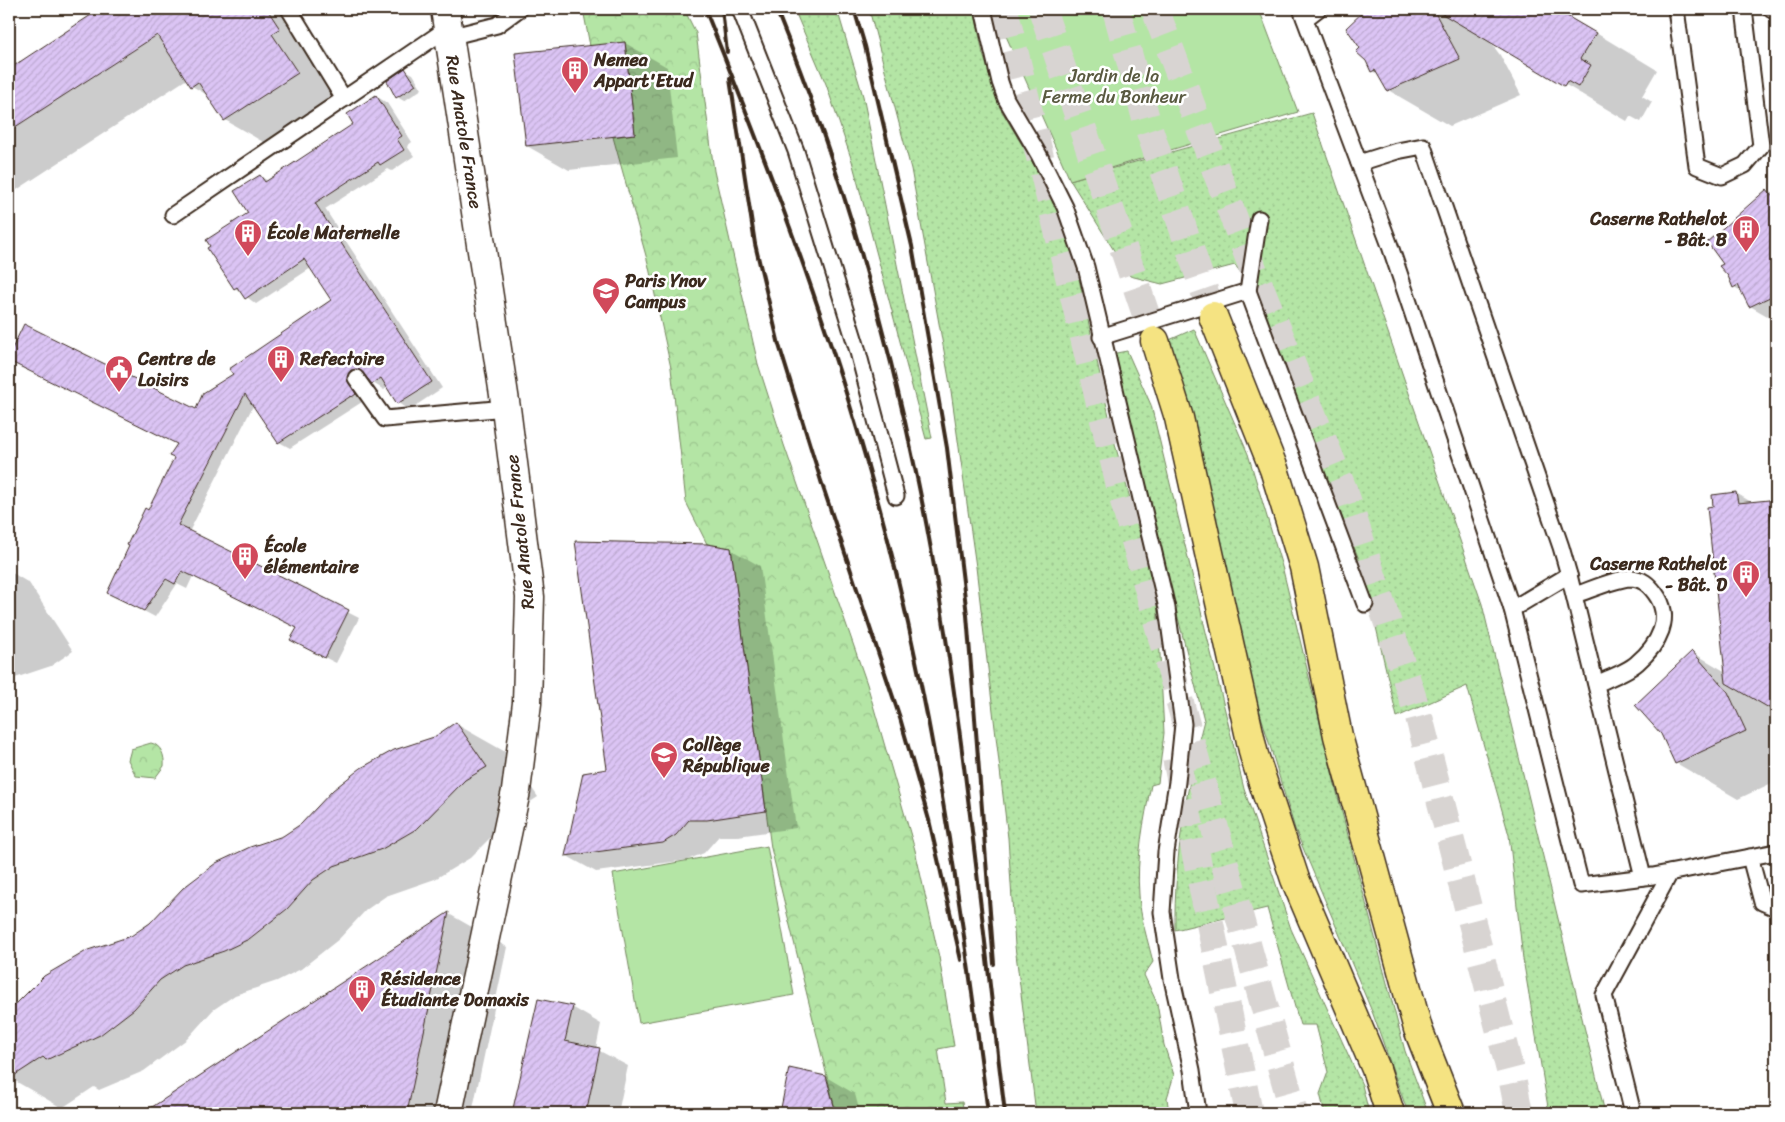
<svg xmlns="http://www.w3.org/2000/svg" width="1785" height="1122" viewBox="0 0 1785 1122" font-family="Sriracha,sans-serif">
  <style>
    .grass { fill: url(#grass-dots); stroke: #788862 }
    .forest { fill: url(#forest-crowns); stroke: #788862 }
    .garden { fill: #b4e5a5; stroke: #788862 }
    .shadow { fill: #0003 }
    .building { fill: url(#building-hatch); stroke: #3b2a1e }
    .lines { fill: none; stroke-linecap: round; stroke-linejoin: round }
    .motorway-tunnel { stroke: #d8d4d2; stroke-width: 28; stroke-dasharray: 28 14; stroke-linecap: butt }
    .service-casing { stroke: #3b2a1e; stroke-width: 19 }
    .minor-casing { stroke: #3b2a1e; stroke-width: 31 }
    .motorway-casing { stroke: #3b2a1e; stroke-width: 31 }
    .service { stroke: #fff; stroke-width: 15 }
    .minor { stroke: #fff; stroke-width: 28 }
    .motorway { stroke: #f5e382; stroke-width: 28 }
    .rail { stroke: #3b2a1e; stroke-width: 4 }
    .labels { text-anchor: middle; stroke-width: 5; stroke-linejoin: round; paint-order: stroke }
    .poi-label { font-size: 18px; font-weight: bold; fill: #3b2a1e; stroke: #fff; text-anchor: start }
    .park-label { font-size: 18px; fill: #595940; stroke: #fff }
    .street-label { font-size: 18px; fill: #3b2a1e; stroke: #fff }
  </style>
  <defs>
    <pattern id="grass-dots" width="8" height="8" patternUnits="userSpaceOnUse" patternTransform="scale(1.25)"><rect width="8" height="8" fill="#b4e5a5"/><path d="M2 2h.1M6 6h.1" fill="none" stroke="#9cc58e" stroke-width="1.8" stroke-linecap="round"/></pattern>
    <pattern id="forest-crowns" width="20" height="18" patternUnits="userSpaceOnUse" patternTransform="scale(1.25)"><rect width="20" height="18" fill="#b4e5a5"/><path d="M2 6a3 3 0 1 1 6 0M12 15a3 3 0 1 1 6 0" fill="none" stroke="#9cc58e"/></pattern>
    <pattern id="building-hatch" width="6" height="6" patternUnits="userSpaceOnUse" patternTransform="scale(1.25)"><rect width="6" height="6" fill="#dbc4f4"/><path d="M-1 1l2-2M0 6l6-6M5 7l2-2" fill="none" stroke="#bda9d1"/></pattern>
  </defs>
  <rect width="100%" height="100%" fill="#fff"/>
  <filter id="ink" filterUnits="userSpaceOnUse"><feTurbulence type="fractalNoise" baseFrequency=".02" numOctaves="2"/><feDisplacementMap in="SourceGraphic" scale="10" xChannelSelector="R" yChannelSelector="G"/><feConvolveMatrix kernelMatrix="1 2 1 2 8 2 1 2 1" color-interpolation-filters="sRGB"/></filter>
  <g filter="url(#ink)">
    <g class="grass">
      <polygon points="794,9 837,9 863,96 932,438 926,439 852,161 826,84"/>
      <path d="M869,9H974L983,54L1000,108L1058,205L1072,247L1116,448L1157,596L1164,733L1158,783L1151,785C1144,820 1136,858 1139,895C1140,917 1148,941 1153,962L1144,975L1157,1003L1164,1045L1174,1075L1167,1098L1169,1113H1036L1015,946L1008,838L976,567L950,384L911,169Z"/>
      <polygon points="1312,113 1482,604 1605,1113 1549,1113 1523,959 1509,835 1467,686 1397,717 1362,567 1250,285 1235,265 1162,284 1130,276 1070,180"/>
      <polygon points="1194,329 1248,454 1283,570 1340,805 1405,1051 1428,1113 1408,1113 1373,1014 1295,829 1230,613 1167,341"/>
      <path d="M1127,351L1151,405L1244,789L1291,929L1362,1085L1369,1113H1325L1320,1094L1328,1072L1316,1025H1300L1267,908L1175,930C1174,859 1186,789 1204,720L1111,354Z"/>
    </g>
    <g class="forest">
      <polygon points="583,9 684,9 696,33 714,171 758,364 784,445 867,684 886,750 915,850 939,957 954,1046 938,1049 946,1103 962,1102 964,1113 836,1113 771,848 731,548 707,544 686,502 671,368 648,263 613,137 635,134 625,42 590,46"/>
      <path d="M151,743C161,745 165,756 164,766L155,778L136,776L128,760L131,749Z"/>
    </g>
    <g class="garden">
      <polygon points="994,9 1259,9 1298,112 1070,180"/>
      <polygon points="767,846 794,995 639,1023 613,874"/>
    </g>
    <g class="shadow">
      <polygon points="103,9 299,9 332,59 324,64 349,103 277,150 225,120 209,96 192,86 187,79 9,195 9,70"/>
      <polygon points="1367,9 1562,9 1563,13 1657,70 1642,96 1652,102 1641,122 1630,116 1627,121 1488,39 1500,55 1521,95 1450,126 1388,90 1380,76 1372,71 1362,48 1348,28"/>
      <polygon points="625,43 667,67 677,158 569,170 527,146"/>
      <polygon points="405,70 413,74 422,89 404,101 397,97"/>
      <polygon points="376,96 387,103 412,142 407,146 414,156 392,171 388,169 325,209 442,388 409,410 398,403 388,387 384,390 373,383 367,376 362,376 366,401 362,402 290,448 279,442 254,404 189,532 359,618 336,663 302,646 299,629 193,576 187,589 177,584 155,617 119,598 148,512 175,458 179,445 19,365 9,358 24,326 196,410 234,374 333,301 311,268 256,304 235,288 250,213 260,176 268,181 355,124"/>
      <polygon points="1767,190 1776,195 1776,321 1750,306 1743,292 1734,287 1725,264"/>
      <polygon points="1736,493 1753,503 1768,501 1776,506 1776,710 1772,709 1776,713 1776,781 1738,799 1676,763 1692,652 1726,672 1713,496"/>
      <polygon points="730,549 760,566 796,828 738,836 719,836 704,853 687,860 596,872 567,856 608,770"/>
      <polygon points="9,571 29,583 73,651 51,666 9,680"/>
      <polygon points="456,724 509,754 538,797 518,810 470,858 435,879 386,896 366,910 339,939 301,969 277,981 235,995 213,1010 187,1039 144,1071 99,1090 94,1087 62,1108 10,1078 9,1017"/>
      <polygon points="449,914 507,947 472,1113 146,1113"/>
      <polygon points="539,1001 572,1007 601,1024 596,1049 628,1066 618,1113 514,1113"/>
      <polygon points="790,1070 826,1077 855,1094 860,1113 782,1113"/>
    </g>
    <g class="building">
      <polygon points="100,9 267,9 280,29 272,34 298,73 224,121 198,82 191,87 157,35 9,131 9,69"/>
      <polygon points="1366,9 1433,9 1460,59 1387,91 1375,70 1371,72 1366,61 1356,52 1360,48 1346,28"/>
      <polygon points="1434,9 1555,9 1596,33 1580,59 1591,65 1578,87 1567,81 1564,86"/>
      <polygon points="625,42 635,134 526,146 515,53"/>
      <polygon points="405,68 416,85 396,98 387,81"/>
      <polygon points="376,95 402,136 397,139 404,150 380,165 378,162 315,203 432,382 397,404 381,378 372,384 360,370 351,370 347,379 356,394 352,397 351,396 278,443 245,394 178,525 349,610 325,658 290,640 297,628 182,571 175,584 166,579 144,611 107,593 129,546 127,545 145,508 148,510 174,458 169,456 177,444 9,361 9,355 24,324 196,409 203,393 233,374 229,369 331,300 304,259 245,299 237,287 234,289 207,248 210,246 206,240 248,213 234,191 260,175 265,182 353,124 347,114"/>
      <polygon points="1767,189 1776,201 1776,294 1749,307 1738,285 1733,288 1728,276 1719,266 1723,264 1707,242"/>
      <polygon points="1736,492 1738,503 1769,500 1776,566 1776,712 1726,683 1707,507 1713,506 1712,495"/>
      <polygon points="575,541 707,544 731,548 766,811 707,820 689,820 676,835 663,843 565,856 583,773 607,769"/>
      <polygon points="1692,651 1728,692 1746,731 1675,764 1661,734 1635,705"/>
      <polygon points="456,722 487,767 465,780 418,828 382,849 334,866 313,880 287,909 249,939 224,951 183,965 160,980 134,1009 100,1035 46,1060 43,1057 9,1079 9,1011 44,976 88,950 131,936 150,923 183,888 216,863 250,847 283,836 301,824 333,790 361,768 394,750 434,737"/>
      <polygon points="449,912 407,1113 143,1113"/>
      <polygon points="538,999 573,1006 565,1041 600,1048 586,1113 512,1113"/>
      <polygon points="789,1068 826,1076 836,1113 780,1113"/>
    </g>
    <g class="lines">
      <g class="motorway-tunnel">
        <polyline points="1004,9 1122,494 1294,1113"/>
        <polyline points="1042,9 1155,341"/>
        <polyline points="1116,9 1148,126 1213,316"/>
        <polyline points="1155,9 1258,282 1345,494 1419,717 1513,1082 1519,1113"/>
        <polyline points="1176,758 1249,1113"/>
      </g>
      <g class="service-casing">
        <g id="service">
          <polyline points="289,9 344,99"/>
          <polyline points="740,9 796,151 857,348 896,496"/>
          <polyline points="983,9 1000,82 1006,99 1039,155 1065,207 1086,267 1167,608 1183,724 1177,782 1166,852 1162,912 1172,979 1192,1070 1198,1113"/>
          <polyline points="1301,9 1389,243 1512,609 1581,885 1653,876 1776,852"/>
          <polyline points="1676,9 1697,166 1722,176 1745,165 1761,146 1744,9"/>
          <polyline points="1771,9 1776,12"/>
          <polyline points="1305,19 1318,9"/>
          <polyline points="449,37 497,25 519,9"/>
          <polyline points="1359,163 1397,151 1423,146 1561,547 1569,575 1512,609"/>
          <polyline points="173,215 448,28"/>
          <polyline points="1248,291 1365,604"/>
          <polyline points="1101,337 1248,291 1259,219"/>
          <polyline points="356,378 385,419 506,408"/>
          <polyline points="1569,575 1643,877"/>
          <path d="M1575,595C1590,590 1615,579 1630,578C1642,578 1649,585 1655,593C1674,618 1658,645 1637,663C1627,672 1609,678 1596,684"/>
          <polyline points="1750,857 1762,902 1776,908"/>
          <polyline points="1633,1113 1604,995 1670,873"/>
        </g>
      </g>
      <g class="minor-casing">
        <polyline id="minor" points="445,9 506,408 530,597 527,703 516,791 448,1113"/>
      </g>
      <g class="motorway-casing">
        <g id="motorway">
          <polyline points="1213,316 1274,469 1304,567 1338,736 1418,1029 1451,1113"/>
          <polyline points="1155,341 1179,418 1254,755 1295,879 1376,1069 1390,1113"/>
        </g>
      </g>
      <use href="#service" class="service"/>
      <use href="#minor" class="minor"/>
      <use href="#motorway" class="motorway"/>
      <g class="rail">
        <path d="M705,9C781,195 851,384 898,580C940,756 965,934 988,1113"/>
        <polyline points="722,9 727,52"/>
        <path d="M776,9C838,161 885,321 918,482C961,690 979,903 1005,1113"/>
        <polyline points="854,9 865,46 912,246 947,448 967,615 994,964"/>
        <polyline points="730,79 755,244 779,345 821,481 900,718 929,820 961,960"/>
      </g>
    </g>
  </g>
  <defs>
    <g id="building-pin" transform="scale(1.4375)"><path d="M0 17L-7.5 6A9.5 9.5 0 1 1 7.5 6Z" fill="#d1495b" stroke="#fff"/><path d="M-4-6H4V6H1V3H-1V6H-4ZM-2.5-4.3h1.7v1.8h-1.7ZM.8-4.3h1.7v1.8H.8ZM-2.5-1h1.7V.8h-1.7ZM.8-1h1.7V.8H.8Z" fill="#fff"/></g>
    <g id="university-pin" transform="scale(1.4375)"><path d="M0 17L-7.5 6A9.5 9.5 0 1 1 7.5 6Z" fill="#d1495b" stroke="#fff"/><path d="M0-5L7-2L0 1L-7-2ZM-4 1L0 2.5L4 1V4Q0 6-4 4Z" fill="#fff"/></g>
    <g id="civic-pin" transform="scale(1.4375)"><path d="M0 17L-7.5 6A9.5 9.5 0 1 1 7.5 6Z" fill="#d1495b" stroke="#fff"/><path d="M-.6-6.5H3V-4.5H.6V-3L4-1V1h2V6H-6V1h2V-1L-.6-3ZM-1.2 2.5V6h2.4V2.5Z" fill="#fff"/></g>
    <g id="school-pin" transform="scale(1.4375)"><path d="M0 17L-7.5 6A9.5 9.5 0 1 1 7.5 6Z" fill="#d1495b" stroke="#fff"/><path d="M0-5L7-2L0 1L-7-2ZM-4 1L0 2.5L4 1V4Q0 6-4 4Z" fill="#fff"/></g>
  </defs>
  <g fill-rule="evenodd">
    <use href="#building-pin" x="575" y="70"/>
    <use href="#building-pin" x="1746" y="229"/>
    <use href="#building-pin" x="248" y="233"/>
    <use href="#university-pin" x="606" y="291"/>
    <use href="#building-pin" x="281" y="359"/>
    <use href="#civic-pin" x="119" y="369"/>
    <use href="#building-pin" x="245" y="556"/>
    <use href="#building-pin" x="1746" y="574"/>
    <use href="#school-pin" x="664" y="755"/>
    <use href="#building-pin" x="362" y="989"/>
  </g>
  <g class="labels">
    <g class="poi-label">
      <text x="594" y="66">Nemea<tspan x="594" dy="21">Appart'Etud</tspan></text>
      <text x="1727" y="225" text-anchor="end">Caserne Rathelot<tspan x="1727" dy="21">- Bât. B</tspan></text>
      <text x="267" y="239">École Maternelle</text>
      <text x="625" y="287">Paris Ynov<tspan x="625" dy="21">Campus</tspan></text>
      <text x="138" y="365">Centre de<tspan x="138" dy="21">Loisirs</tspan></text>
      <text x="300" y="365">Refectoire</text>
      <text x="264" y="552">École<tspan x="264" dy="21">élémentaire</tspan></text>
      <text x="1727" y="570" text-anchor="end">Caserne Rathelot<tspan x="1727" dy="21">- Bât. D</tspan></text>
      <text x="683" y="751">Collège<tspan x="683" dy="21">République</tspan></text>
      <text x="381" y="985">Résidence<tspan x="381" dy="21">Étudiante Domaxis</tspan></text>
    </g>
    <g class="park-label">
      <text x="1114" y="82">Jardin de la<tspan x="1114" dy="21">Ferme du Bonheur</tspan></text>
    </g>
    <g class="street-label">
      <text transform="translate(464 132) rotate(81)" y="6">Rue Anatole France</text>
      <text transform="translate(520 532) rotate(-96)" y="6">Rue Anatole France</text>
    </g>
  </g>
  <rect width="1785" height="1122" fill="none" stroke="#fff" stroke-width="30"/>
  <rect x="15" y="15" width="1755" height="1092" fill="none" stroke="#3b2a1e" stroke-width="2" filter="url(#ink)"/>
</svg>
